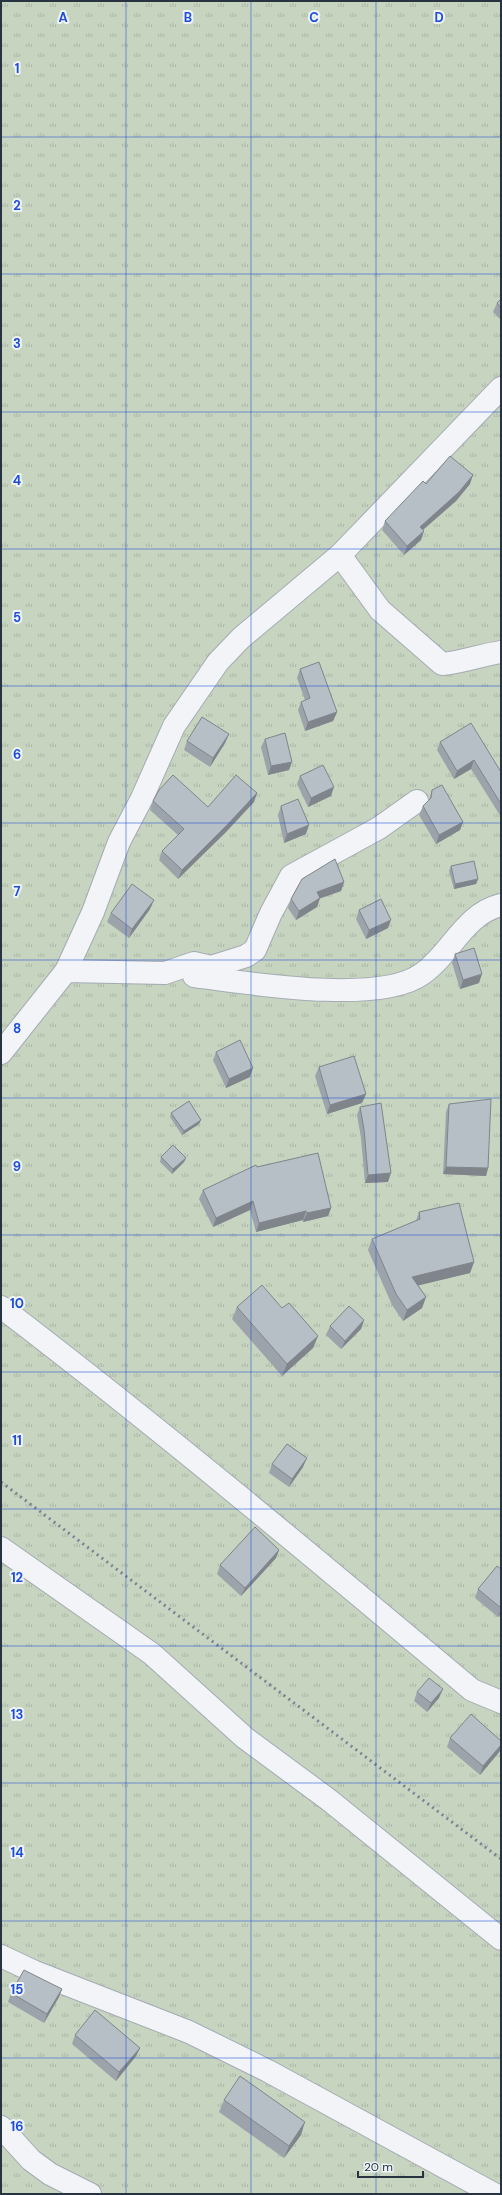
<svg xmlns="http://www.w3.org/2000/svg" width="502" height="2195" viewBox="0 0 502 2195" font-family="'DM Sans',sans-serif">
  <style>
    .grass { fill: url(#grass-tufts) }
    .lines { fill: none; stroke-linecap: round; stroke-linejoin: round }
    .minor-casing { stroke: #a4abb3; stroke-width: 24 }
    .tertiary-casing { stroke: #a4abb3; stroke-width: 24 }
    .minor { stroke: #f2f4f7; stroke-width: 22 }
    .tertiary { stroke: #f2f4f7; stroke-width: 22 }
    .rail { stroke: #788594; stroke-width: 3; stroke-dasharray: 2 4; stroke-linecap: butt }
    .wall { fill: #9da3aa }
    .shaded-wall { fill: #7f858b }
    .building { fill: #b6bec6; stroke: #7f858b }
    .grid { fill: none; stroke: #1d4ed8; stroke-width: 1; stroke-opacity: 0.55 }
    .grid-label { font-size: 13px; text-anchor: middle; font-weight: bold; fill: #1d4ed8; stroke: #eff3f7; stroke-width: 4; stroke-linejoin: round; paint-order: stroke }
  </style>
  <defs>
    <pattern id="grass-tufts" width="24" height="20" patternUnits="userSpaceOnUse"><rect width="24" height="20" fill="#c7d4c0"/><path d="M3 7l-1-3M5 7V3M7 7l1-3M15 17l-1-3M17 17v-4M19 17l1-3" fill="none" stroke="#abb6a6"/></pattern>
  </defs>
  <rect width="100%" height="100%" fill="#dfe4e9"/>
  <rect class="grass" x="1" y="1" width="500" height="2193"/>
  <g class="lines">
    <g class="minor-casing">
      <g id="minor">
        <path d="M340,555L380,610L442,664C463,662 481,655 501,652"/>
        <polyline points="66,971 93,912 119,842 142,798 174,726 218,662 241,638 340,555 501,388"/>
        <path d="M194,976C248,983 379,1005 422,974C451,954 464,914 501,905"/>
        <polyline points="1,1053 66,971 165,973 194,963 211,967 246,956 255,950 271,913 291,876 379,828 417,801"/>
        <polyline points="1,1548 152,1654 245,1738 329,1800 501,1939"/>
        <polyline points="1,1956 35,1972 189,2032 268,2071 494,2194"/>
        <polyline points="1,2127 31,2160 50,2174 90,2194"/>
      </g>
    </g>
    <g class="tertiary-casing">
      <path id="tertiary" d="M1,1307C162,1430 317,1560 472,1690L501,1702"/>
    </g>
    <use href="#minor" class="minor"/>
    <use href="#tertiary" class="tertiary"/>
    <polyline class="rail" points="1,1482 501,1859"/>
  </g>
  <g class="wall">
    <polygon points="501,299 501,320 493,312 497,303"/>
    <polygon points="426,484 470,484 456,501 423,530 421,540 404,555 382,530 385,521"/>
    <polygon points="300,669 337,712 333,721 305,731 298,710 301,702 305,700 297,678"/>
    <polygon points="229,734 225,743 210,767 184,750 187,741"/>
    <polygon points="265,739 289,770 268,775 261,747"/>
    <polygon points="440,742 501,772 501,817 471,769 454,779 437,750"/>
    <polygon points="300,776 331,796 308,807 297,784"/>
    <polygon points="432,790 463,822 460,830 436,844 419,815 423,806 429,800"/>
    <polygon points="257,793 254,802 225,833 178,879 159,860 162,851 178,835 150,810 153,801 208,807"/>
    <polygon points="281,806 306,834 284,843 278,815"/>
    <polygon points="451,866 478,879 476,884 454,889 449,871"/>
    <polygon points="344,882 341,891 320,898 317,907 296,920 288,908 291,899"/>
    <polygon points="150,909 129,938 107,922 111,913"/>
    <polygon points="359,910 388,928 366,939 356,919"/>
    <polygon points="455,954 479,983 460,989 452,963"/>
    <polygon points="216,1052 250,1077 226,1088 213,1060"/>
    <polygon points="319,1067 366,1094 362,1103 327,1114 315,1076"/>
    <polygon points="449,1104 488,1168 486,1176 443,1174 446,1112"/>
    <polygon points="360,1107 388,1182 365,1183 361,1138 357,1115"/>
    <polygon points="171,1113 199,1124 182,1135 170,1117"/>
    <polygon points="161,1157 186,1158 184,1162 172,1174 160,1162"/>
    <polygon points="257,1167 331,1208 328,1216 303,1222 303,1220 256,1232 250,1210 213,1227 199,1199 203,1190"/>
    <polygon points="419,1212 474,1262 470,1273 418,1285 426,1297 422,1308 403,1321 392,1305 368,1250 372,1239 416,1221"/>
    <polygon points="237,1307 282,1308 318,1336 313,1348 282,1376 232,1319"/>
    <polygon points="364,1320 361,1329 341,1349 326,1335 330,1326"/>
    <polygon points="272,1464 303,1467 289,1487 269,1473"/>
    <polygon points="279,1550 276,1558 241,1596 217,1574 220,1565"/>
    <polygon points="501,1569 501,1613 498,1617 475,1598 478,1589"/>
    <polygon points="417,1692 439,1698 427,1712 414,1701"/>
    <polygon points="450,1738 500,1751 480,1775 447,1747"/>
    <polygon points="62,1989 59,1997 44,2023 8,2002 11,1993"/>
    <polygon points="75,2035 140,2048 136,2056 116,2081 72,2044"/>
    <polygon points="224,2100 301,2135 284,2158 219,2112"/>
  </g>
  <g class="shaded-wall">
    <polygon points="473,475 470,484 456,501 417,535 420,527"/>
    <polygon points="424,531 421,540 404,555 407,546"/>
    <polygon points="337,712 333,721 305,731 308,722"/>
    <polygon points="229,734 225,743 210,767 213,758"/>
    <polygon points="474,760 471,769 454,779 457,771"/>
    <polygon points="292,762 289,770 268,775 271,766"/>
    <polygon points="334,787 331,796 308,807 311,798"/>
    <polygon points="257,793 254,802 225,833 178,879 182,870"/>
    <polygon points="463,822 460,830 436,844 439,835"/>
    <polygon points="309,825 306,834 284,843 287,834"/>
    <polygon points="478,879 476,884 454,889 455,884"/>
    <polygon points="344,882 341,891 313,901 317,892"/>
    <polygon points="320,898 317,907 296,920 299,911"/>
    <polygon points="154,900 150,909 129,938 132,929"/>
    <polygon points="391,920 388,928 366,939 369,930"/>
    <polygon points="482,974 479,983 460,989 463,980"/>
    <polygon points="253,1068 250,1077 226,1088 229,1079"/>
    <polygon points="366,1094 362,1103 327,1114 330,1105"/>
    <polygon points="201,1120 199,1124 182,1135 184,1131"/>
    <polygon points="186,1158 184,1162 172,1174 173,1169"/>
    <polygon points="446,1167 488,1168 486,1176 443,1174"/>
    <polygon points="391,1173 388,1182 365,1183 368,1175"/>
    <polygon points="253,1201 250,1210 213,1227 216,1218"/>
    <polygon points="331,1208 328,1216 303,1222 307,1213"/>
    <polygon points="306,1211 303,1220 256,1232 259,1223"/>
    <polygon points="474,1262 470,1273 408,1288 412,1277"/>
    <polygon points="426,1297 422,1308 403,1321 407,1310"/>
    <polygon points="364,1320 361,1329 341,1349 345,1341"/>
    <polygon points="318,1336 313,1348 282,1376 287,1364"/>
    <polygon points="307,1458 303,1467 289,1487 292,1479"/>
    <polygon points="279,1550 276,1558 241,1596 245,1588"/>
    <polygon points="501,1609 501,1613 498,1617"/>
    <polygon points="443,1689 439,1698 427,1712 431,1703"/>
    <polygon points="501,1745 501,1749 500,1751 480,1775 483,1766"/>
    <polygon points="62,1989 59,1997 44,2023 47,2014"/>
    <polygon points="140,2048 136,2056 116,2081 119,2072"/>
    <polygon points="305,2122 301,2135 284,2158 289,2146"/>
  </g>
  <g class="building">
    <polygon points="501,299 501,308 497,303"/>
    <polygon points="450,456 473,475 459,492 420,527 424,531 407,546 385,521 423,481 426,484"/>
    <polygon points="319,662 337,712 308,722 301,702 310,698 300,669"/>
    <polygon points="202,717 229,734 213,758 187,741"/>
    <polygon points="471,723 501,772 501,804 474,760 457,771 440,742"/>
    <polygon points="285,733 292,762 271,766 265,739"/>
    <polygon points="323,765 334,787 311,798 300,776"/>
    <polygon points="173,775 208,807 236,775 257,793 228,824 182,870 162,851 184,829 153,801 159,790"/>
    <polygon points="442,785 463,822 439,835 423,806 431,798 432,790"/>
    <polygon points="298,799 309,825 287,834 281,806"/>
    <polygon points="335,859 344,882 317,892 320,898 299,911 291,899 302,879"/>
    <polygon points="474,861 478,879 455,884 451,866"/>
    <polygon points="132,884 154,900 132,929 111,913"/>
    <polygon points="381,899 391,920 369,930 359,910"/>
    <polygon points="474,948 482,974 463,980 455,954"/>
    <polygon points="240,1040 253,1068 229,1079 216,1052"/>
    <polygon points="354,1056 366,1094 330,1105 319,1067"/>
    <polygon points="491,1099 488,1168 446,1167 449,1104"/>
    <polygon points="189,1101 201,1120 184,1131 171,1113"/>
    <polygon points="381,1103 391,1173 368,1175 364,1129 360,1107"/>
    <polygon points="173,1145 186,1158 173,1169 161,1157"/>
    <polygon points="318,1153 331,1208 307,1213 306,1211 259,1223 253,1201 216,1218 203,1190 256,1165 257,1167"/>
    <polygon points="459,1203 474,1262 412,1277 426,1297 407,1310 396,1294 372,1239 420,1219 419,1212"/>
    <polygon points="262,1285 282,1308 289,1303 318,1336 287,1364 237,1307"/>
    <polygon points="349,1306 364,1320 345,1341 330,1326"/>
    <polygon points="287,1444 307,1458 292,1479 272,1464"/>
    <polygon points="255,1527 279,1550 245,1588 220,1565"/>
    <polygon points="497,1566 501,1569 501,1608 478,1589"/>
    <polygon points="429,1678 443,1689 431,1703 417,1692"/>
    <polygon points="471,1714 501,1741 501,1745 483,1766 450,1738"/>
    <polygon points="24,1970 62,1989 47,2014 11,1993"/>
    <polygon points="95,2010 140,2048 119,2072 75,2035"/>
    <polygon points="240,2076 305,2122 289,2146 224,2100"/>
  </g>
  <path class="grid" d="M126,1V2194M251,1V2194M376,1V2194M1,137H501M1,274H501M1,412H501M1,549H501M1,686H501M1,823H501M1,960H501M1,1098H501M1,1235H501M1,1372H501M1,1509H501M1,1646H501M1,1783H501M1,1921H501M1,2058H501"/>
  <g class="grid-label">
    <text x="63" y="22">A</text>
    <text x="188" y="22">B</text>
    <text x="314" y="22">C</text>
    <text x="439" y="22">D</text>
    <text x="17" y="73">1</text>
    <text x="17" y="210">2</text>
    <text x="17" y="348">3</text>
    <text x="17" y="485">4</text>
    <text x="17" y="622">5</text>
    <text x="17" y="759">6</text>
    <text x="17" y="896">7</text>
    <text x="17" y="1033">8</text>
    <text x="17" y="1171">9</text>
    <text x="17" y="1308">10</text>
    <text x="17" y="1445">11</text>
    <text x="17" y="1582">12</text>
    <text x="17" y="1719">13</text>
    <text x="17" y="1857">14</text>
    <text x="17" y="1994">15</text>
    <text x="17" y="2131">16</text>
  </g>
  <rect width="502" height="2195" fill="none" stroke="#273341" stroke-width="4"/>
  <path d="M358 2171v6h65v-6" fill="none" stroke="#273341" stroke-width="2"/>
  <text x="364" y="2171" font-size="12" fill="#273341" stroke="#eff3f7" stroke-width="3" paint-order="stroke">20 m</text>
</svg>
